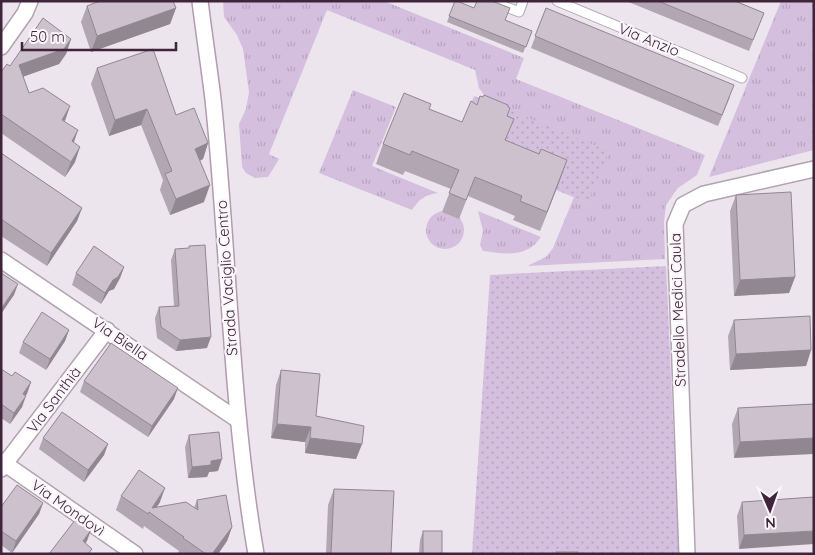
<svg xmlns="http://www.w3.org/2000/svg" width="815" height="555" viewBox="0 0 815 555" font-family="Quicksand,sans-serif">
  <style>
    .grass { fill: url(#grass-tufts) }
    .garden { fill: url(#garden-dots) }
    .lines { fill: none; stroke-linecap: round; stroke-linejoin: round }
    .lane-casing { stroke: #b2a3b1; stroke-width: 11 }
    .street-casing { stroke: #b2a3b1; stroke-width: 18 }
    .secondary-casing { stroke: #b19baf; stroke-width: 18 }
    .lane { stroke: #fff; stroke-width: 9 }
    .street { stroke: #fff; stroke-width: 15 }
    .secondary { stroke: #fff; stroke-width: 15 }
    .wall { fill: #b1a6b1 }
    .shaded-wall { fill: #908790 }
    .building { fill: #cec1ce; stroke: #908790 }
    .labels { text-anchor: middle; stroke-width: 4.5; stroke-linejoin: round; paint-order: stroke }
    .street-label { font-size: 15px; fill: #3f243b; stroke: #faf6fa }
  </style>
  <defs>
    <pattern id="grass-tufts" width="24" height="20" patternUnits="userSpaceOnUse" patternTransform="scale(1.25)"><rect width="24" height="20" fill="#d5bfde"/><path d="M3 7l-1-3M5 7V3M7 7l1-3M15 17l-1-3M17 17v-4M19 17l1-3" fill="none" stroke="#b8a4bf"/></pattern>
    <pattern id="garden-dots" width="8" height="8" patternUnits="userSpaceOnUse" patternTransform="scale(1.25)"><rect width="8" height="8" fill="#d5bfde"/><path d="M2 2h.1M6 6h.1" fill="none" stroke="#b8a4bf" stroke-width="1.8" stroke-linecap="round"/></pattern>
  </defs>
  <rect width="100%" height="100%" fill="#ede5ee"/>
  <g class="grass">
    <polygon points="223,1 384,1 524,58 516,79 705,155 697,175 678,188 666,205 664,222 665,259 527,266 546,257 553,248 574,197 588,203 489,102 479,88 475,70 327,10 269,154 279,159 268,177 255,178 246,173 242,167 239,124 246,109 249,92 243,49 237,35 224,17"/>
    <polygon points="781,1 814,1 814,150 709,177"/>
    <path d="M353,90L396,107L372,166L438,193C425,195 419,199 412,210L319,173Z"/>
    <path d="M478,211L541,237C527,258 506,254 483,251L480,245L483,231Z"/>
    <circle cx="445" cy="230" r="19"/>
  </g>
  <g class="garden">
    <polygon points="474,96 609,151 588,203 556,190 560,179 464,121"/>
    <polygon points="666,266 679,554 472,554 490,275"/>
  </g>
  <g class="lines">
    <g class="lane-casing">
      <g id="lane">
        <polyline points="491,1 519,12 523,1"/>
        <polyline points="557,1 742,78"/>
      </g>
    </g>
    <g class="street-casing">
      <g id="street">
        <polyline points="1,47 25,13 30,1"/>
        <polyline points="1,260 238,420"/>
        <polyline points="1,461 135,554"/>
        <polyline points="1,469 107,330"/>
        <polyline points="687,554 675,224 683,205 704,194 814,169"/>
      </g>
    </g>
    <g class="secondary-casing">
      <path id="secondary" d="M200,1C204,34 209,66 213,99C229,250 230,403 256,554"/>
    </g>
    <use href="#lane" class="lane"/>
    <use href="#street" class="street"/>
    <use href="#secondary" class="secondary"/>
  </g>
  <g class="wall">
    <polygon points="455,1 532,31 523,53 447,22"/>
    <polygon points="626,1 735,1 764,13 749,51"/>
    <polygon points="87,6 176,8 170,24 91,52 81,22"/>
    <polygon points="546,8 730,97 718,126 531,48"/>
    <polygon points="71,39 66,54 59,64 23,76 29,93 65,122 74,142 75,162 65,177 1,133 1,72 10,66"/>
    <polygon points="97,68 176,115 208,143 203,159 200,161 204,202 170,215 160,190 163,180 141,125 109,136 91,84"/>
    <polygon points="508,107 506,140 560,180 540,231 513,220 515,216 468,196 459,219 442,212 451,189 405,171 403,175 376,164 383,144 429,109 462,122"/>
    <polygon points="1,153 82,208 77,221 47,266 1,236"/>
    <polygon points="736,195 795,277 789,293 734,296 730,211"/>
    <polygon points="175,249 207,348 176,351 157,338 155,318 159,307 174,306 171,260"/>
    <polygon points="124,267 120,278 114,289 109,291 101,304 72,285 76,273"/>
    <polygon points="734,320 811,350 806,366 730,370 728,336"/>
    <polygon points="69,330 65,341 46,370 19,353 23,342"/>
    <polygon points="1,369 12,376 31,382 25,396 22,407 10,424 1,418"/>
    <polygon points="281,370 316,416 362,444 356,459 305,453 305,442 271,438 276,385"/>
    <polygon points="84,381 174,399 148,437 80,392"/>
    <polygon points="814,404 734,458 732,424 738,408"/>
    <polygon points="189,435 218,471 209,472 207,477 188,478 185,447"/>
    <polygon points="43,438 108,444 104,455 84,482 39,449"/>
    <polygon points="334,489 391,554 326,554 328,505"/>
    <polygon points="121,496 160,502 157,507 194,508 197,500 232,527 227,541 218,554 180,554 178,553 179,551 144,526 143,529 116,510"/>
    <polygon points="814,497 739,549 737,516 742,502"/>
    <polygon points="43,503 39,514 12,553 1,545 1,507"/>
    <polygon points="423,531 442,554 419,554 420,540"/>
  </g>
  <g class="shaded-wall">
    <polygon points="176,8 170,24 91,52 97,36"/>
    <polygon points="71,39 66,54 59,64 14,80 19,65"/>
    <polygon points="70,106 65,121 62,120"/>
    <polygon points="147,109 141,125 109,136 115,120"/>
    <polygon points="78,130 73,145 72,141"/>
    <polygon points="208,143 203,159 189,165 195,149"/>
    <polygon points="80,147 75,162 65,177 71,162"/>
    <polygon points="567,160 560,180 540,231 547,212"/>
    <polygon points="210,185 204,202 170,215 176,199"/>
    <polygon points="82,208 77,221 47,266 51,253"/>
    <polygon points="124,267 120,278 114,289 109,291 101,304 105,293 113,280"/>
    <polygon points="795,277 789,293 734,296 740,280"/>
    <polygon points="18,284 14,295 1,314 1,309"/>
    <polygon points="69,330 65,341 46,370 50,359"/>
    <polygon points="211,337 207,348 176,351 180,340"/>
    <polygon points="811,350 806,366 730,370 736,354"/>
    <polygon points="31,382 27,394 19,405 23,394"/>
    <polygon points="178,388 174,399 148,437 152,426"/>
    <polygon points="26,396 22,407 10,424 14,413"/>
    <polygon points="277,424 311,427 305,442 271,438"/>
    <polygon points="310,438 362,444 356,459 305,453"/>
    <polygon points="814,438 814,454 734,458 740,442"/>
    <polygon points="108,444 104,455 84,482 88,470"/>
    <polygon points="222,459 218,471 209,472 207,477 188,478 192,467 211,461"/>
    <polygon points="165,488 160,502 152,514 152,508"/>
    <polygon points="43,503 39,514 12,553 16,541"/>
    <polygon points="232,527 227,541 218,554 212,554"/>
    <polygon points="91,530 87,541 79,553 83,541"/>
    <polygon points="814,531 814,544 739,549 744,535"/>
  </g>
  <g class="building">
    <polygon points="100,1 173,1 176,8 97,36 87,6"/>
    <polygon points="455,1 457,1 474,8 477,1 492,1 510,8 505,20 532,31 526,47 449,16"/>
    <polygon points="658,1 735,1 764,13 753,40"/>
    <polygon points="546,8 734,85 722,115 535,36"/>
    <polygon points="43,18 71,39 64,49 19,65 29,93 43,88 70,106 62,120 78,130 72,141 80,147 71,162 1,114 1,72 7,64 10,66"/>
    <polygon points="153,49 176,115 194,108 208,143 195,149 210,185 176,199 165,174 172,171 147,109 115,120 97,68"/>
    <polygon points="404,93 431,104 429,109 462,122 471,101 477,105 480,96 483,97 484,95 508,105 508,107 510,108 507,116 514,119 505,140 539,154 541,149 567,160 547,212 520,201 522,196 475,177 466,200 449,193 459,170 412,151 410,155 383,144"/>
    <polygon points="1,153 82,208 51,253 1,219"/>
    <polygon points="791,192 795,277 740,280 736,195"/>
    <polygon points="205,245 211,337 180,340 161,327 159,307 179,306 175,249 189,248 189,246"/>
    <polygon points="94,246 124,267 118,277 113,280 105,293 76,273"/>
    <polygon points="1,273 18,284 1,309"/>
    <polygon points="42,312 69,330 50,359 23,342"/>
    <polygon points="810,316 811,350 736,354 734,320"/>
    <polygon points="111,343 178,388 152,426 84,381"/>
    <polygon points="1,369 12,376 15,372 31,382 23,394 26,396 14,413 1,404"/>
    <polygon points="281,370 320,374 316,416 364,426 362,444 310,438 311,427 277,424"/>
    <polygon points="814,404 814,438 740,442 738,408"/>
    <polygon points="62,412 108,444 88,470 43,438"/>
    <polygon points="219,432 222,459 211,461 211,465 192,467 189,435"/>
    <polygon points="139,470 165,488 152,508 186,502 198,510 197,500 226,495 232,527 212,554 206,554 183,538 184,537 149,512 148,514 121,496"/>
    <polygon points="17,485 43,503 16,541 1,531 1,507"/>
    <polygon points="334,489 394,491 391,554 331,554"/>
    <polygon points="814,497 814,531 744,535 742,502"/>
    <polygon points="75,520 91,530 83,541 92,549 88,554 49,554"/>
    <rect x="423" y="531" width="19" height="23"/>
    <rect x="556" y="552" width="22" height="2"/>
  </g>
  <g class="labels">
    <g class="street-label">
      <text transform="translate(649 40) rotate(22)" y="5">Via Anzio</text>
      <text transform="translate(227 278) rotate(-94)" y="5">Strada Vaciglio Centro</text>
      <text transform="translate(678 310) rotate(-92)" y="5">Stradello Medici Caula</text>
      <text transform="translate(120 339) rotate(34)" y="5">Via Biella</text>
      <text transform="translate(54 400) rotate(-53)" y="5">Via Santhià</text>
      <text transform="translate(68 508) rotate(35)" y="5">Via Mondovì</text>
    </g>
  </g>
  <rect width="815" height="555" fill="none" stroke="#3f243b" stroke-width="5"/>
  <g transform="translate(770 510) rotate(178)" stroke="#faf6fa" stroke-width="4" paint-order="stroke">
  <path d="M0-4L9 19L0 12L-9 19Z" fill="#3f243b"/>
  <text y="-8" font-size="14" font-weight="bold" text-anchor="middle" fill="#3f243b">N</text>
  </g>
  <path d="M22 42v8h154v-8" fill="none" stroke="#3f243b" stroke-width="2.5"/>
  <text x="30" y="42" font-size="15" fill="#3f243b" stroke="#faf6fa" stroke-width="4" paint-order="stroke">50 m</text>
</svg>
